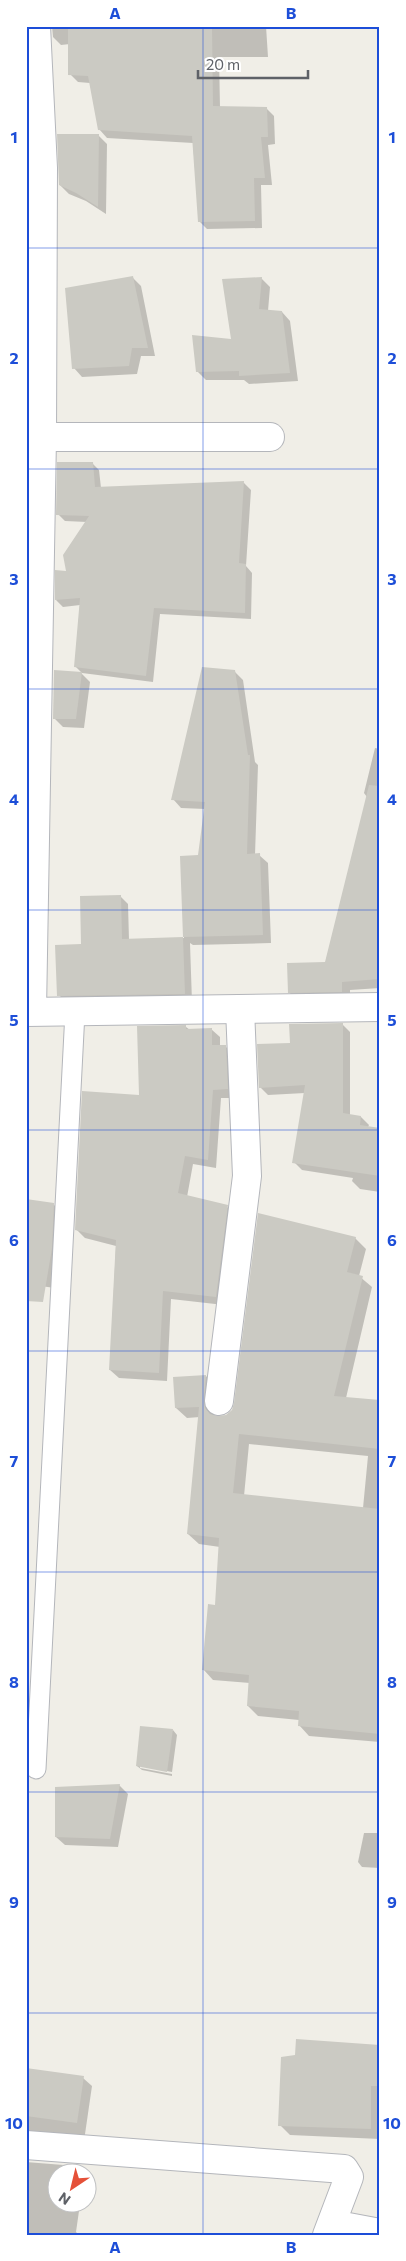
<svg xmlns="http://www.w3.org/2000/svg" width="406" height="2261" viewBox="0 0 406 2261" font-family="Commissioner,sans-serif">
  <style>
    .shadow { fill: #0003; fill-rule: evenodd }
    .building { fill: #cbcac3 }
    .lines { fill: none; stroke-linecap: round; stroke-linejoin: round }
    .service-casing { stroke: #b4b6bb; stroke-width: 21 }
    .minor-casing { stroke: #b4b6bb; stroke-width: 30 }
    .service { stroke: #fff; stroke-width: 19 }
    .minor { stroke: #fff; stroke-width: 28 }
    .grid { fill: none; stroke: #1d4ed8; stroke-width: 1; stroke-opacity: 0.55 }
    .neatline { fill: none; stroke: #1d4ed8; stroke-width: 2 }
    .grid-label { font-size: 16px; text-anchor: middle; font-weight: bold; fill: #1d4ed8 }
  </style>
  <rect width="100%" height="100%" fill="#f0eee7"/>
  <g class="shadow">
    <polygon points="52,26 266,26 268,57 219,57 220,107 266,108 274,116 275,144 268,145 272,185 261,185 262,228 207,229 199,221 193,143 107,138 99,129 90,83 78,82 70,74 70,44 61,45 53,37"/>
    <polygon points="98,135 107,144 106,214 86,201 69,194 60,185"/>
    <polygon points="132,277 141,286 155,356 141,356 137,374 82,377 74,368"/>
    <polygon points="261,278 270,287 268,311 282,312 290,321 298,381 249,384 244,380 206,380 197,371 232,340"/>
    <polygon points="92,463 99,470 101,488 244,483 251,490 246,566 252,573 251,619 160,614 153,682 82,673 75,666 80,605 63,607 56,600 87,522 65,521 58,514"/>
    <polygon points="234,671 243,680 255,762 258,765 255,855 259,855 268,863 271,943 193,945 190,943 192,1002 67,1003 59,995 82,945 120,896 128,904 129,940 184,938 182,857 199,856 205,809 181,808 173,799"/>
    <polygon points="81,673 90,682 84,728 63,727 54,718"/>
    <polygon points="375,748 380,749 380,988 350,990 350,1000 297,1001 289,992 326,963 367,797 364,793"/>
    <polygon points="342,1024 350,1032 350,1116 361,1117 369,1125 368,1127 380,1129 380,1192 360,1189 352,1181 353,1178 302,1170 294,1162 305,1093 268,1095 260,1087 291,1045"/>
    <polygon points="186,1027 190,1030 211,1029 220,1037 220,1046 225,1046 234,1055 236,1098 221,1098 216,1168 193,1164 187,1197 227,1207 236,1215 224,1305 171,1299 167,1381 119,1378 110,1370 116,1246 85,1238 76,1229 140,1096"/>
    <polygon points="53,1204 62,1213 55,1288 26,1284"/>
    <path d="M355,1238L366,1249L359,1276L372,1287L346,1398L380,1402V1742L309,1736L299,1725V1720L258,1716L248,1706L250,1683L213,1680L203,1669L216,1606L220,1547L199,1544L188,1534L200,1417L187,1418L176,1408L175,1378L206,1376L216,1387L214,1417L226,1416L233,1411ZM249,1444L368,1456L363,1508L244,1496Z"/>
    <polygon points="173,1730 177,1735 172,1772 140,1766 140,1768 172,1774 172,1776 142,1770 137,1766"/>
    <polygon points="119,1785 128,1794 118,1847 65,1845 56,1837"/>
    <polygon points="364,1833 380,1833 380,1868 362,1867 358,1862"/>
    <polygon points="380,2046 380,2139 290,2135 280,2125"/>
    <polygon points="83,2078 92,2086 84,2141 26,2136 26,2088"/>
    <polygon points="26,2162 76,2166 84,2174 58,2174 58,2204 80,2204 76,2232 79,2235 26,2235"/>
  </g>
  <g class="building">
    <polygon points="68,26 212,26 213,106 267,107 268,137 261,137 265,178 254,178 255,221 198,222 192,136 98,130 88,76 68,75"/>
    <polygon points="57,134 99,134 98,207 76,193 59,185"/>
    <polygon points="133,276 148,348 132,348 129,366 72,369 65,288"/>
    <polygon points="262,277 259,309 282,311 290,373 239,376 239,371 196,372 192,335 231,339 222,279"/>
    <polygon points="57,462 93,462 95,487 244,481 239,563 246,564 245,613 154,608 146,676 74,667 80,598 55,600 55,570 66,571 63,555 89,516 56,515"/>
    <polygon points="202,667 235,670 248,755 250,755 247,854 260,853 263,935 183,937 180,856 198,855 205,802 171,800"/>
    <polygon points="54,670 82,672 76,719 53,719"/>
    <polygon points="369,785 380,786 380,979 342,982 342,992 288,993 287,963 325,962"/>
    <polygon points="121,895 122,939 183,937 185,994 57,996 55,945 81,944 80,896"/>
    <polygon points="343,1023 343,1113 361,1116 360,1125 380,1128 380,1176 292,1163 305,1085 259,1088 257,1044 290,1043 289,1024"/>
    <polygon points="186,1025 186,1029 212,1028 212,1045 226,1045 228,1089 213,1090 208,1160 185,1156 178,1193 228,1205 216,1297 163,1291 159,1373 109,1370 116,1240 75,1230 82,1091 139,1095 137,1026"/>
    <polygon points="26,1199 54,1203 52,1248 43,1302 26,1301"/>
    <polygon points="258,1213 356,1237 347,1272 363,1276 334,1396 380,1400 380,1449 239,1434 233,1493 380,1509 380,1734 298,1726 299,1711 247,1706 249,1675 202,1670 208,1604 215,1605 219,1538 187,1534 199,1407 175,1408 173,1377 206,1375 204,1399 205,1408 210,1414 218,1416 226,1415 232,1410 234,1403"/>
    <polygon points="140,1726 173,1729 167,1772 136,1766"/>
    <polygon points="120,1784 110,1839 55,1837 55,1787"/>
    <polygon points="296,2039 380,2045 380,2086 371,2086 371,2129 278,2126 281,2057 295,2055"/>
    <polygon points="26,2068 84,2076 77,2123 26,2116"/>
  </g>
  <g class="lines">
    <g class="service-casing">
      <polyline id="service" points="36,1769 75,1012"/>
    </g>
    <g class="minor-casing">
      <g id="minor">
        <polyline points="42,437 270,437"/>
        <polyline points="32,1011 42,437 43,168 36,26"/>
        <polyline points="26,1012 380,1007"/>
        <polyline points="219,1401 247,1176 240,1009"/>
        <polyline points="26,2145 344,2169 349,2177 327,2235"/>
        <polyline points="332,2224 380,2233"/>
      </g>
    </g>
    <use href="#service" class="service"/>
    <use href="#minor" class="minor"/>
  </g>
  <path class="grid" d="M203,26V2235M26,248H380M26,469H380M26,689H380M26,910H380M26,1130H380M26,1351H380M26,1572H380M26,1792H380M26,2013H380"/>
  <rect width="406" height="2261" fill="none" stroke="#ffffff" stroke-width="55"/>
  <g transform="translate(72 2188) rotate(215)"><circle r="24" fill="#ffffff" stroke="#bfc0c2"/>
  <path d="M0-4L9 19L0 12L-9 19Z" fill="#e55038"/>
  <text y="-8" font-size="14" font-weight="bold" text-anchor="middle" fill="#5e6167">N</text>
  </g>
  <path d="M198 70v8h110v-8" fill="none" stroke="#5e6167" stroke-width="2.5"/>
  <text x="206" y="70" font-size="15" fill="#5e6167" stroke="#ffffff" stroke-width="4" paint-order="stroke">20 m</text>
  <rect x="28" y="28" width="350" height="2206" class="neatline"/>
  <g class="grid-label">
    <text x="115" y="19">A</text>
    <text x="291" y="19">B</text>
    <text x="14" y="143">1</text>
    <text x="392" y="143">1</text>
    <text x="14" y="364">2</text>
    <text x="392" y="364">2</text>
    <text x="14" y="585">3</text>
    <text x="392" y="585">3</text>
    <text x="14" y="805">4</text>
    <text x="392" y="805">4</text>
    <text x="14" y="1026">5</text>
    <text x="392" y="1026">5</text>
    <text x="14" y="1246">6</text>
    <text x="392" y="1246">6</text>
    <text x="14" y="1467">7</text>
    <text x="392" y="1467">7</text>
    <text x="14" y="1688">8</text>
    <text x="392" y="1688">8</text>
    <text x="14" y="1908">9</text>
    <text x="392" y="1908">9</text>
    <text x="14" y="2129">10</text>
    <text x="392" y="2129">10</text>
    <text x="115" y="2253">A</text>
    <text x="291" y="2253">B</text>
  </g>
</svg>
